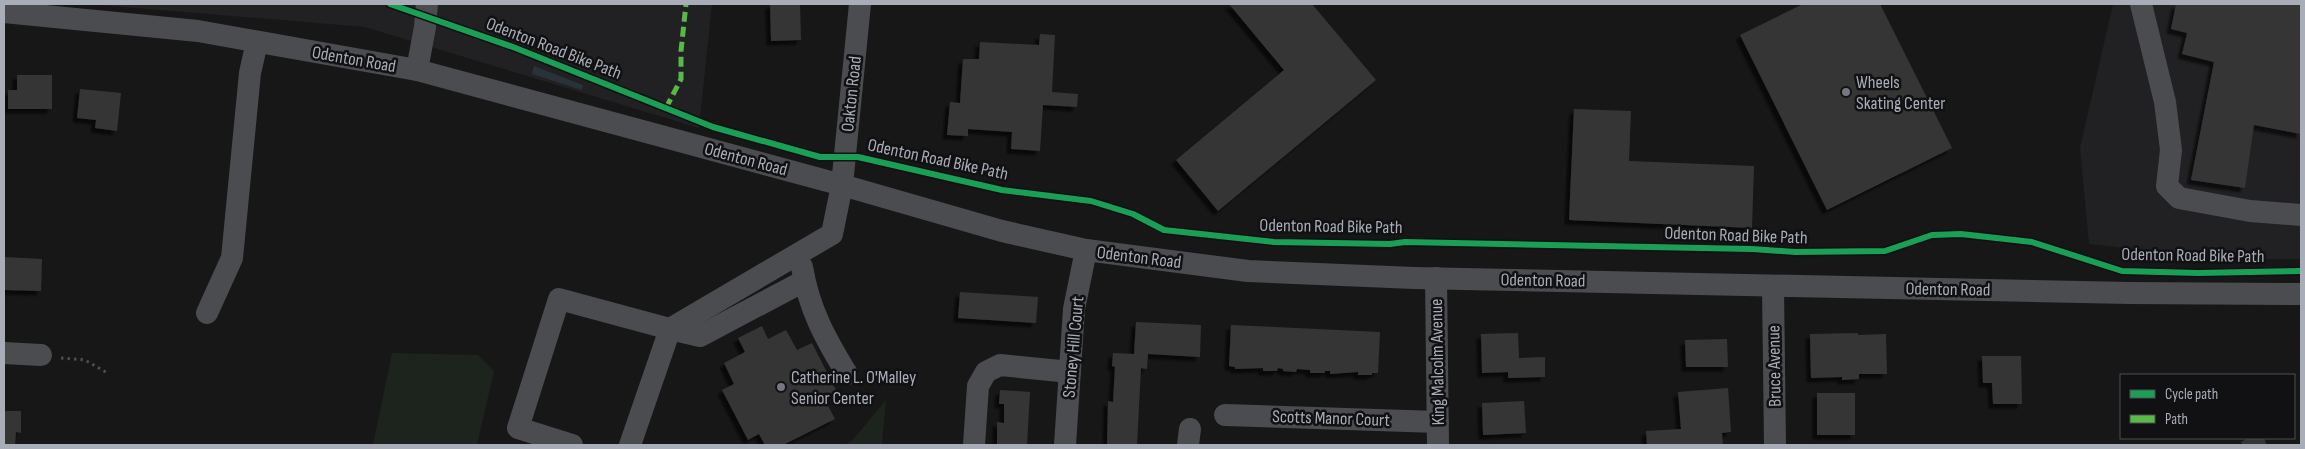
<svg xmlns="http://www.w3.org/2000/svg" width="2305" height="449" viewBox="0 0 2305 449" font-family="'Sofia Sans Condensed',sans-serif">
  <style>
    .built { fill: #212123 }
    .green { fill: #1d241e }
    .water { fill: #2a3239 }
    .building { fill: #353536; filter: url(#shadow) }
    .lines { fill: none; stroke-linecap: round; stroke-linejoin: round }
    .path { stroke: #4d4e52; stroke-width: 3; stroke-dasharray: 2.5 4; stroke-linecap: butt }
    .minor { stroke: #4b4c50; stroke-width: 22 }
    .quiet { stroke: #58b947; stroke-width: 5; stroke-dasharray: 10 5; stroke-linecap: butt }
    .cycleway-casing { stroke: #111113; stroke-width: 9 }
    .cycleway { stroke: #1a9f57; stroke-width: 6 }
    .poi-dot { fill: #757880; stroke: #111113; stroke-width: 2 }
    .labels { text-anchor: middle; stroke-width: 5; stroke-linejoin: round; paint-order: stroke }
    .street-label { font-size: 18px; fill: #a8adb8; stroke: #111113 }
    .poi-label { font-size: 18px; fill: #a8adb8; stroke: #111113; text-anchor: start }
  </style>
  <defs>
    <filter id="shadow"><feDropShadow dx="-4.5" dy="4.5" stdDeviation="1" flood-color="#0009"/></filter>
  </defs>
  <rect width="100%" height="100%" fill="#171717"/>
  <g class="built">
    <polygon points="88,4 712,4 699,128 365,27"/>
    <polygon points="2113,4 2301,4 2301,259 2228,259 2089,244 2080,148"/>
  </g>
  <g class="green">
    <polygon points="392,353 478,355 494,371 477,445 373,445"/>
    <polygon points="886,400 882,445 844,445 852,441"/>
  </g>
  <polygon class="water" points="534,66 583,85 582,90 532,74"/>
  <g class="building">
    <polygon points="770,4 800,4 801,40 771,41"/>
    <polygon points="1229,4 1312,4 1376,80 1218,211 1176,160 1284,70"/>
    <polygon points="1803,4 1880,4 1952,148 1827,210 1740,35"/>
    <polygon points="2176,4 2301,4 2301,134 2254,125 2245,188 2191,180 2214,62 2182,54 2187,33 2171,29"/>
    <polygon points="1040,34 1055,35 1052,92 1078,94 1077,107 1043,105 1040,151 1011,149 1012,132 968,129 968,136 947,135 950,102 960,103 963,59 979,59 980,42 1039,45"/>
    <polygon points="17,75 52,75 52,109 8,109 8,90 17,90"/>
    <polygon points="80,89 121,93 117,131 95,128 96,120 77,118"/>
    <polygon points="1574,109 1631,111 1629,161 1754,166 1752,228 1569,220"/>
    <polygon points="4,257 42,259 41,291 4,290"/>
    <polygon points="960,292 1038,297 1036,323 958,318"/>
    <polygon points="1136,322 1201,325 1200,357 1148,354 1147,369 1141,368 1137,445 1107,445 1108,401 1113,402 1115,367 1112,366 1113,353 1134,354"/>
    <polygon points="1231,325 1380,332 1378,373 1372,373 1372,375 1358,375 1358,372 1330,374 1330,371 1325,371 1325,373 1310,373 1310,370 1297,369 1296,372 1283,371 1283,369 1278,368 1277,371 1263,371 1263,368 1235,369 1235,367 1229,366"/>
    <polygon points="762,326 768,339 786,330 797,350 812,343 837,392 824,398 835,419 783,445 765,445 759,434 748,440 722,390 734,384 724,363 745,352 738,338"/>
    <polygon points="1518,333 1519,358 1545,357 1545,377 1508,378 1508,372 1482,373 1481,334"/>
    <polygon points="1858,333 1858,335 1886,334 1887,374 1859,374 1859,379 1842,380 1842,377 1811,378 1810,334"/>
    <polygon points="1727,339 1728,367 1686,367 1685,340"/>
    <polygon points="1982,356 2021,356 2022,404 1993,404 1992,383 1983,383"/>
    <polygon points="1728,388 1731,432 1722,433 1723,445 1679,445 1679,444 1647,445 1646,431 1681,429 1678,392"/>
    <polygon points="1000,390 1030,392 1027,445 997,445 997,422 1004,423 1004,404 999,404"/>
    <rect x="1817" y="393" width="38" height="42"/>
    <polygon points="1524,401 1526,433 1483,435 1482,403"/>
    <polygon points="4,411 21,411 21,433 16,432 15,445 4,444"/>
    <polygon points="2249,438 2264,438 2267,445 2242,445 2241,442"/>
  </g>
  <g class="lines">
    <polyline class="path" points="61,358 85,360 109,374"/>
    <g class="minor">
      <polyline points="2141,4 2165,102 2171,150 2167,186 2179,198 2250,211 2301,215"/>
      <polyline points="4,12 198,31 417,70 842,185 1002,231 1086,250 1248,271 1414,278 2130,293 2301,294"/>
      <polyline points="417,70 425,27 427,4"/>
      <path d="M802,267C809,309 825,338 847,374"/>
      <polyline points="1436,278 1438,445"/>
      <polyline points="1773,286 1775,445"/>
      <polyline points="207,313 232,258 250,73 257,42"/>
      <polyline points="4,353 41,355"/>
      <polyline points="1225,415 1438,422"/>
      <polyline points="572,445 518,428 559,299 670,329 832,234 842,185 860,4"/>
      <polyline points="630,445 670,329 700,336 804,281"/>
      <polyline points="974,445 978,386 986,372 1000,365 1070,372"/>
      <polyline points="1065,445 1074,309 1086,250"/>
      <polyline points="1188,445 1190,429"/>
    </g>
    <polyline class="quiet" points="666,108 681,79 681,51 686,4"/>
    <g class="cycleway-casing">
      <polyline id="cycleway" points="390,4 513,47 713,127 820,157 858,157 1002,190 1091,201 1133,214 1164,230 1274,242 1390,244 1405,242 1752,249 1795,252 1885,251 1932,235 1961,234 2032,242 2122,271 2198,273 2301,271"/>
    </g>
    <use href="#cycleway" class="cycleway"/>
  </g>
  <g class="poi-dot">
    <circle cx="1846" cy="92" r="5"/>
    <circle cx="781" cy="387" r="5"/>
  </g>
  <g class="labels">
    <g class="street-label">
      <text transform="translate(554 48) rotate(21)" y="6">Odenton Road Bike Path</text>
      <text transform="translate(354 59) rotate(10)" y="6">Odenton Road</text>
      <text transform="translate(851 94) rotate(-84)" y="6">Oakton Road</text>
      <text transform="translate(746 159) rotate(15)" y="6">Odenton Road</text>
      <text transform="translate(938 159) rotate(12)" y="6">Odenton Road Bike Path</text>
      <text transform="translate(1331 226) rotate(1)" y="6">Odenton Road Bike Path</text>
      <text transform="translate(1736 235) rotate(2)" y="6">Odenton Road Bike Path</text>
      <text transform="translate(2193 255) rotate(1)" y="6">Odenton Road Bike Path</text>
      <text transform="translate(1139 257) rotate(7)" y="6">Odenton Road</text>
      <text transform="translate(1543 280) rotate(1)" y="6">Odenton Road</text>
      <text transform="translate(1948 289) rotate(1)" y="6">Odenton Road</text>
      <text transform="translate(1073 347) rotate(-85)" y="6">Stoney Hill Court</text>
      <text transform="translate(1437 362) rotate(-91)" y="6">King Malcolm Avenue</text>
      <text transform="translate(1774 366) rotate(-91)" y="6">Bruce Avenue</text>
      <text transform="translate(1331 418) rotate(2)" y="6">Scotts Manor Court</text>
    </g>
    <g class="poi-label">
      <text x="1856" y="88">Wheels<tspan x="1856" dy="21">Skating Center</tspan></text>
      <text x="791" y="383">Catherine L. O'Malley<tspan x="791" dy="21">Senior Center</tspan></text>
    </g>
  </g>
  <rect width="2305" height="449" fill="none" stroke="#a8adb8" stroke-width="10"/>
  <rect x="2120" y="374" width="175" height="65" fill="#111113" stroke="#4d4f55"/>
  <rect x="2130" y="390" width="25" height="8" fill="#1a9f57" stroke="#4d4f55"/>
  <text x="2165" y="399" font-size="15" fill="#a8adb8">Cycle path</text>
  <rect x="2130" y="415" width="25" height="8" fill="#58b947" stroke="#4d4f55"/>
  <text x="2165" y="424" font-size="15" fill="#a8adb8">Path</text>
</svg>
